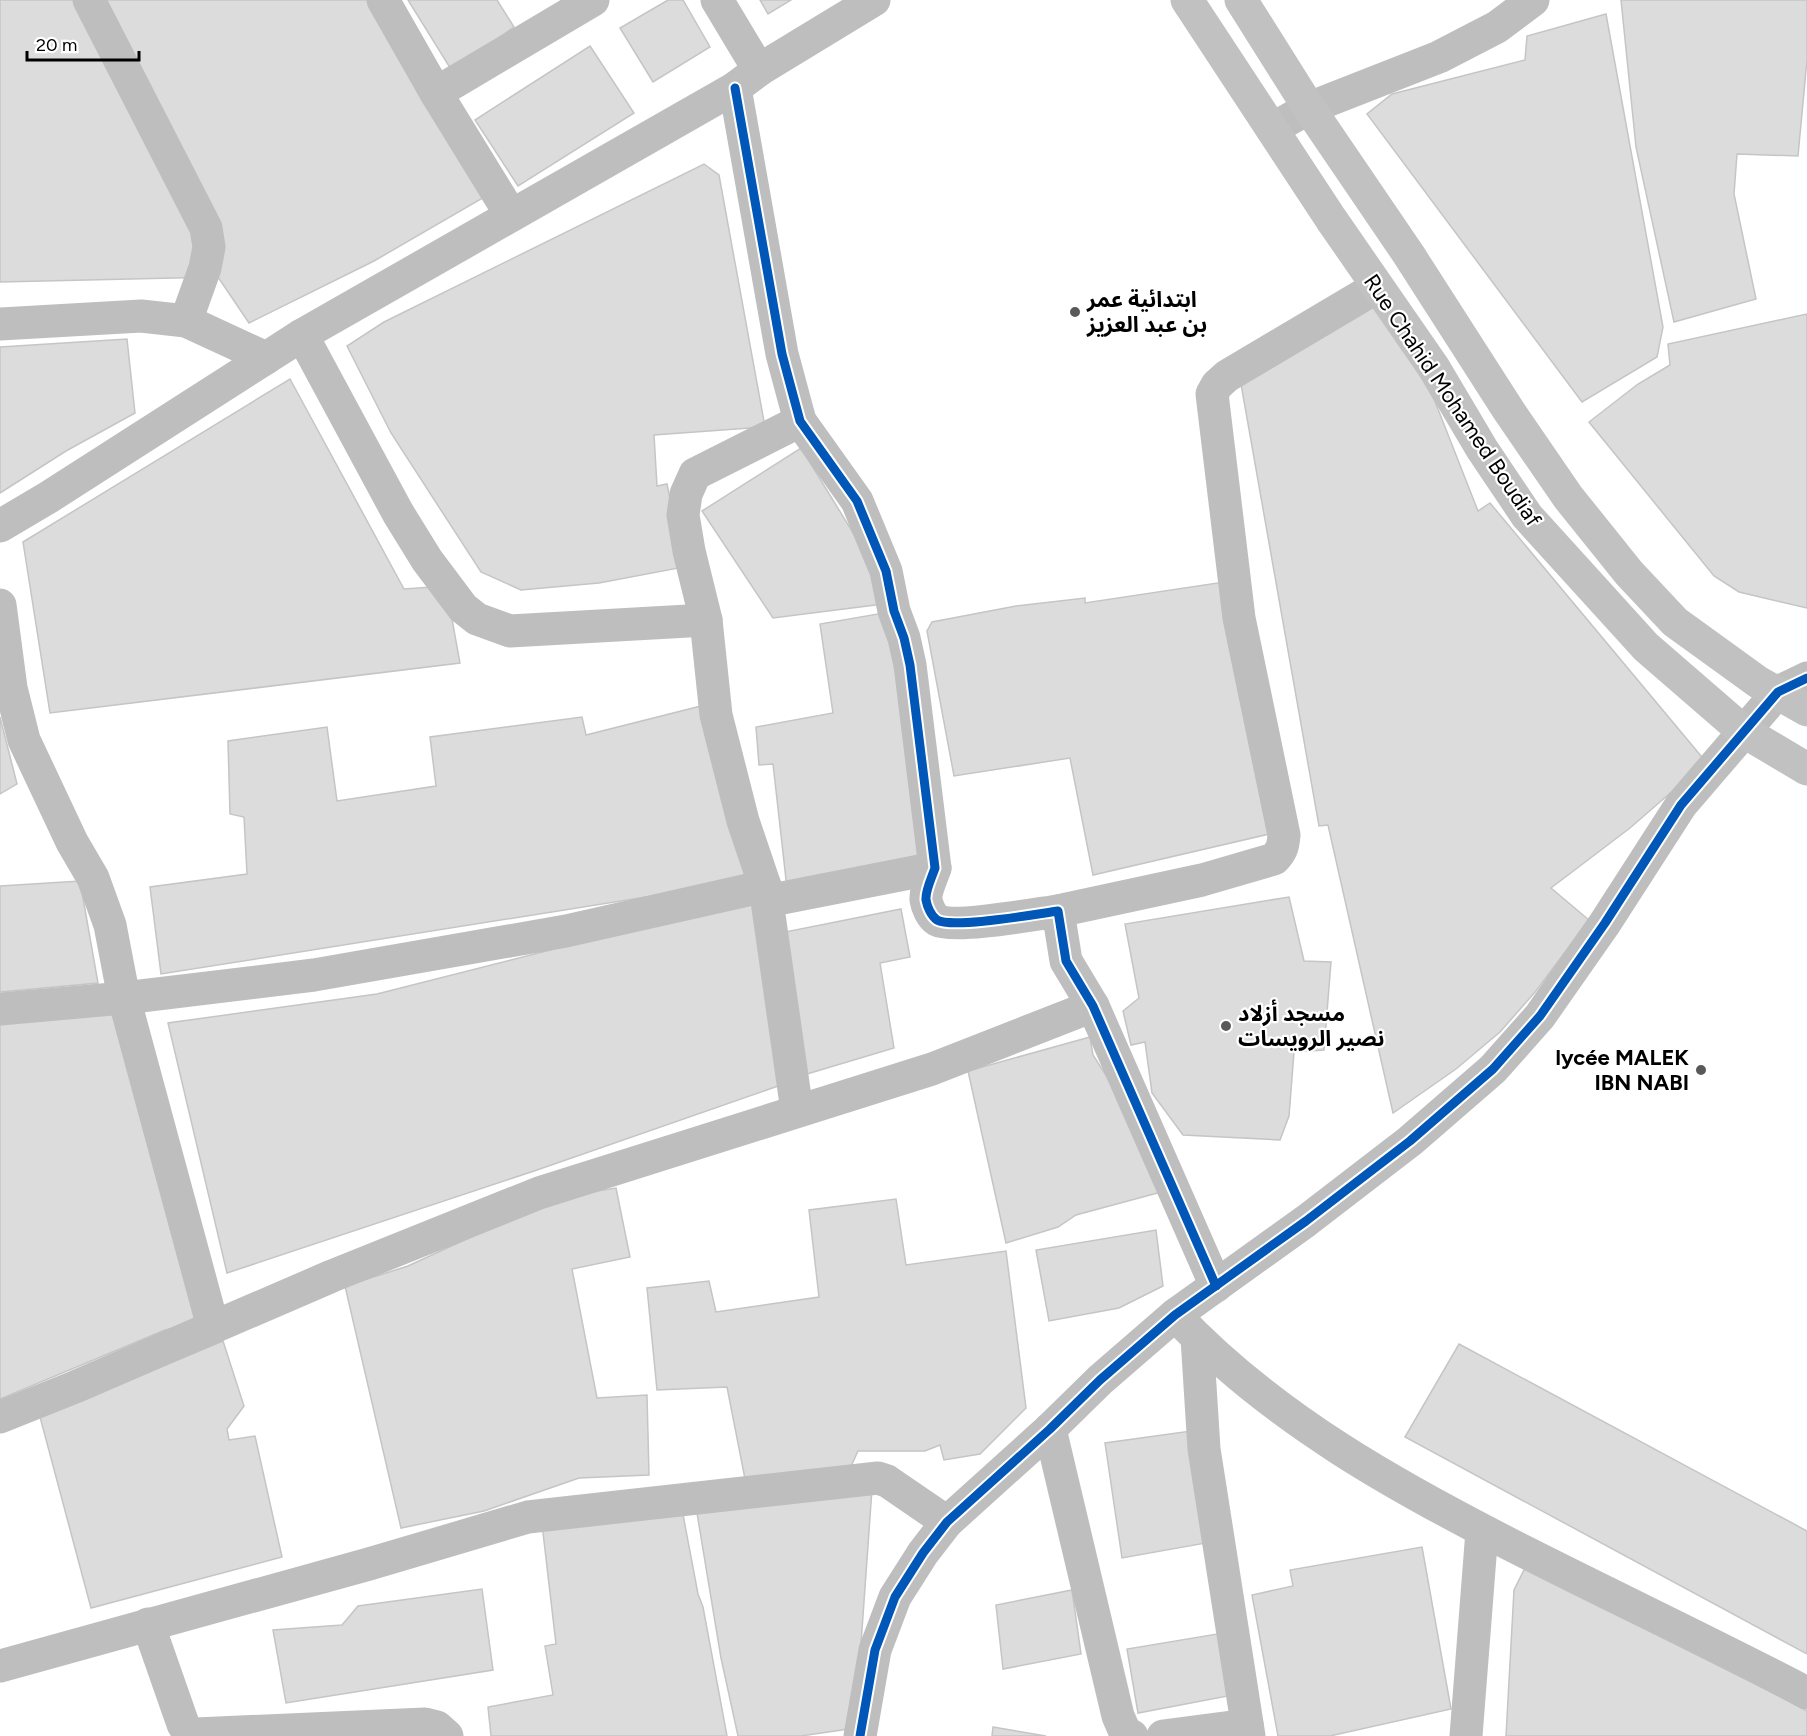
<svg xmlns="http://www.w3.org/2000/svg" width="1807" height="1736" viewBox="0 0 1807 1736" font-family="Figtree,'Noto Sans Arabic',sans-serif">
  <style>
    .building { fill: #dcdcdc; stroke: #c5c5c5; stroke-width: 1.5 }
    .lines { fill: none; stroke-linecap: round; stroke-linejoin: round }
    .minor { stroke: #bebebe; stroke-width: 33 }
    .secondary { stroke: #c1c1c1; stroke-width: 33 }
    .cycleway-casing { stroke: #fff; stroke-width: 13 }
    .cycleway { stroke: #0057b8; stroke-width: 9 }
    .poi-dot { fill: #595959; stroke: #fff; stroke-width: 2 }
    .labels { text-anchor: middle; stroke-width: 4.5; stroke-linejoin: round; paint-order: stroke }
    .poi-label { font-size: 22px; font-weight: bold; fill: #000; stroke: #fff; text-anchor: start }
    .street-label { font-size: 22px; fill: #000; stroke: #fff }
  </style>
  <rect width="100%" height="100%" fill="#fff"/>
  <g class="building">
    <polygon points="0,0 376,0 493,192 374,261 249,323 218,277 0,282"/>
    <polygon points="408,0 497,0 514,27 452,71"/>
    <polygon points="668,0 683,0 710,47 653,82 620,28"/>
    <polygon points="760,0 791,0 768,14"/>
    <polygon points="1621,0 1807,0 1807,60 1798,156 1737,154 1734,194 1756,299 1674,322 1636,147"/>
    <polygon points="1606,14 1663,327 1657,357 1582,402 1367,114 1392,94 1525,60 1527,36"/>
    <polygon points="590,46 634,113 518,186 475,120"/>
    <polygon points="704,164 719,175 765,427 654,435 657,486 667,484 684,567 599,583 521,590 481,572 391,433 347,346 384,322"/>
    <polygon points="1377,301 1434,399 1478,511 1490,503 1706,762 1630,828 1551,888 1589,920 1536,991 1500,1032 1456,1069 1393,1113 1328,825 1319,826 1241,384"/>
    <polygon points="1807,314 1807,608 1739,592 1714,576 1589,422 1638,384 1670,365 1668,344"/>
    <polygon points="127,339 135,413 66,451 0,493 0,347"/>
    <polygon points="290,379 404,589 446,586 460,663 50,713 23,542"/>
    <polygon points="801,448 882,580 883,604 773,618 702,511"/>
    <polygon points="1224,582 1278,832 1093,875 1070,758 954,776 927,631 932,622 1016,606 1085,598 1085,603"/>
    <polygon points="889,612 924,861 787,888 773,764 759,765 756,727 833,713 820,624"/>
    <polygon points="705,705 753,880 161,974 150,887 247,874 244,817 230,814 228,741 327,727 337,801 436,786 430,737 582,717 586,735"/>
    <polygon points="0,717 17,784 0,794"/>
    <polygon points="80,881 98,983 0,992 0,886"/>
    <polygon points="759,897 784,1084 537,1170 227,1273 168,1023 377,994"/>
    <polygon points="1289,897 1304,961 1331,962 1324,1050 1294,1052 1289,1116 1280,1140 1183,1135 1152,1093 1145,1042 1131,1045 1123,1011 1139,998 1125,924"/>
    <polygon points="901,909 910,957 880,963 894,1048 797,1077 785,932"/>
    <polygon points="123,1009 202,1322 165,1330 0,1399 0,1017"/>
    <polygon points="1090,1037 1093,1055 1123,1102 1165,1191 1076,1215 1058,1227 1006,1243 968,1071"/>
    <polygon points="616,1188 630,1257 572,1269 597,1398 647,1395 649,1475 579,1478 484,1511 401,1528 345,1286 408,1266 558,1197"/>
    <polygon points="896,1199 906,1265 1006,1251 1026,1408 980,1454 944,1460 940,1445 925,1451 858,1451 848,1473 746,1484 727,1387 657,1390 647,1288 709,1281 716,1312 819,1297 809,1210"/>
    <polygon points="1156,1230 1163,1286 1119,1308 1049,1321 1036,1250"/>
    <polygon points="223,1341 244,1406 227,1429 229,1440 255,1436 282,1557 91,1608 40,1417"/>
    <polygon points="1459,1344 1807,1531 1807,1654 1405,1437"/>
    <polygon points="1191,1431 1206,1543 1122,1558 1105,1443"/>
    <polygon points="872,1489 855,1728 801,1736 738,1736 721,1658 695,1501"/>
    <polygon points="681,1504 698,1594 703,1607 727,1736 491,1736 488,1707 553,1695 545,1646 556,1644 542,1524"/>
    <polygon points="1422,1547 1451,1709 1330,1736 1278,1736 1252,1595 1293,1586 1290,1570"/>
    <polygon points="1528,1562 1807,1711 1807,1736 1506,1736 1514,1590"/>
    <polygon points="482,1589 493,1670 286,1703 273,1630 342,1625 358,1606"/>
    <polygon points="1072,1590 1081,1654 1003,1669 996,1605"/>
    <polygon points="1223,1633 1228,1696 1138,1713 1127,1649"/>
    <polygon points="993,1727 1046,1736 992,1736"/>
  </g>
  <g class="lines">
    <g class="minor">
      <polyline points="89,0 206,228 209,247 205,268 186,321"/>
      <polyline points="383,0 436,93 511,215"/>
      <polyline points="717,0 759,70"/>
      <path d="M735,88L782,354L800,421L857,501L886,571L894,611L904,638L910,665L935,868C932,877 925,891 926,900C927,906 931,916 937,920C953,929 1036,914 1058,911L1066,961L1093,1006L1216,1286"/>
      <polyline points="436,93 593,0"/>
      <polyline points="1272,129 1309,108 1439,57 1497,27 1533,0"/>
      <polyline points="0,324 141,316 186,321 266,358"/>
      <polyline points="302,335 398,513 427,560 463,608 477,619 510,631 706,620"/>
      <polyline points="0,526 49,497 302,335 735,88 759,70 874,0"/>
      <polyline points="0,605 11,688 24,740 72,842 93,878 110,925 124,998 213,1327"/>
      <polyline points="765,886 743,821 716,715 706,620 689,551 683,515 686,494 695,474 800,421"/>
      <polyline points="767,901 797,1111"/>
      <path d="M1058,911L1202,880L1274,859C1282,851 1283,846 1284,835L1239,618L1212,394L1217,385L1227,376L1377,287"/>
      <polyline points="0,1009 124,998 314,975 566,931 765,886 767,901 935,868"/>
      <path d="M1175,1315C1273,1419 1400,1489 1527,1553C1620,1600 1715,1645 1807,1693"/>
      <polyline points="1197,1338 1204,1449 1249,1736"/>
      <polyline points="0,1417 75,1387 332,1276 539,1193 932,1069 1093,1006"/>
      <polyline points="1050,1429 1118,1716 1125,1732 1132,1736"/>
      <polyline points="148,1624 183,1724 187,1731 196,1734 425,1724 437,1727 447,1736"/>
      <polyline points="0,1666 369,1564 528,1517 878,1478 887,1481 947,1522"/>
      <polyline points="860,1736 875,1650 895,1597 923,1553 947,1522 1050,1429 1100,1380 1175,1315 1306,1221 1410,1141 1493,1069 1540,1016 1605,923 1681,805 1778,692 1807,678"/>
      <polyline points="1163,1736 1247,1725"/>
      <polyline points="1466,1736 1482,1531"/>
    </g>
    <g class="secondary">
      <polyline points="1187,0 1331,219 1434,368 1482,449 1527,516 1646,647 1743,731 1807,769"/>
      <polyline points="1241,0 1309,108 1409,255 1509,411 1568,497 1629,573 1675,622 1758,682 1807,710"/>
    </g>
    <g class="cycleway-casing">
      <g id="cycleway">
        <path d="M735,88L782,354L800,421L857,501L886,571L894,611L904,638L910,665L935,868C932,877 925,891 926,900C927,906 931,916 937,920C953,929 1036,914 1058,911L1066,961L1093,1006L1216,1286"/>
        <polyline points="860,1736 875,1650 895,1597 923,1553 947,1522 1050,1429 1100,1380 1175,1315 1306,1221 1410,1141 1493,1069 1540,1016 1605,923 1681,805 1778,692 1807,678"/>
      </g>
    </g>
    <use href="#cycleway" class="cycleway"/>
  </g>
  <g class="poi-dot">
    <circle cx="1075" cy="312" r="6"/>
    <circle cx="1226" cy="1026" r="6"/>
    <circle cx="1701" cy="1070" r="6"/>
  </g>
  <g class="labels">
    <g class="poi-label">
      <text x="1087" y="307">ابتدائية عمر<tspan x="1087" dy="25">بن عبد العزيز</tspan></text>
      <text x="1238" y="1021">مسجد أزلاد<tspan x="1238" dy="25">نصير الرويسات</tspan></text>
      <text x="1689" y="1065" text-anchor="end">lycée MALEK<tspan x="1689" dy="25">IBN NABI</tspan></text>
    </g>
    <g class="street-label">
      <text transform="translate(1453 400) rotate(56)" y="8">Rue Chahid Mohamed Boudiaf</text>
    </g>
  </g>
  <path d="M27 51v9h112v-9" fill="none" stroke="#000000" stroke-width="3"/>
  <text x="36" y="51" font-size="18" fill="#000000" stroke="#ffffff" stroke-width="4.5" paint-order="stroke">20 m</text>
</svg>
